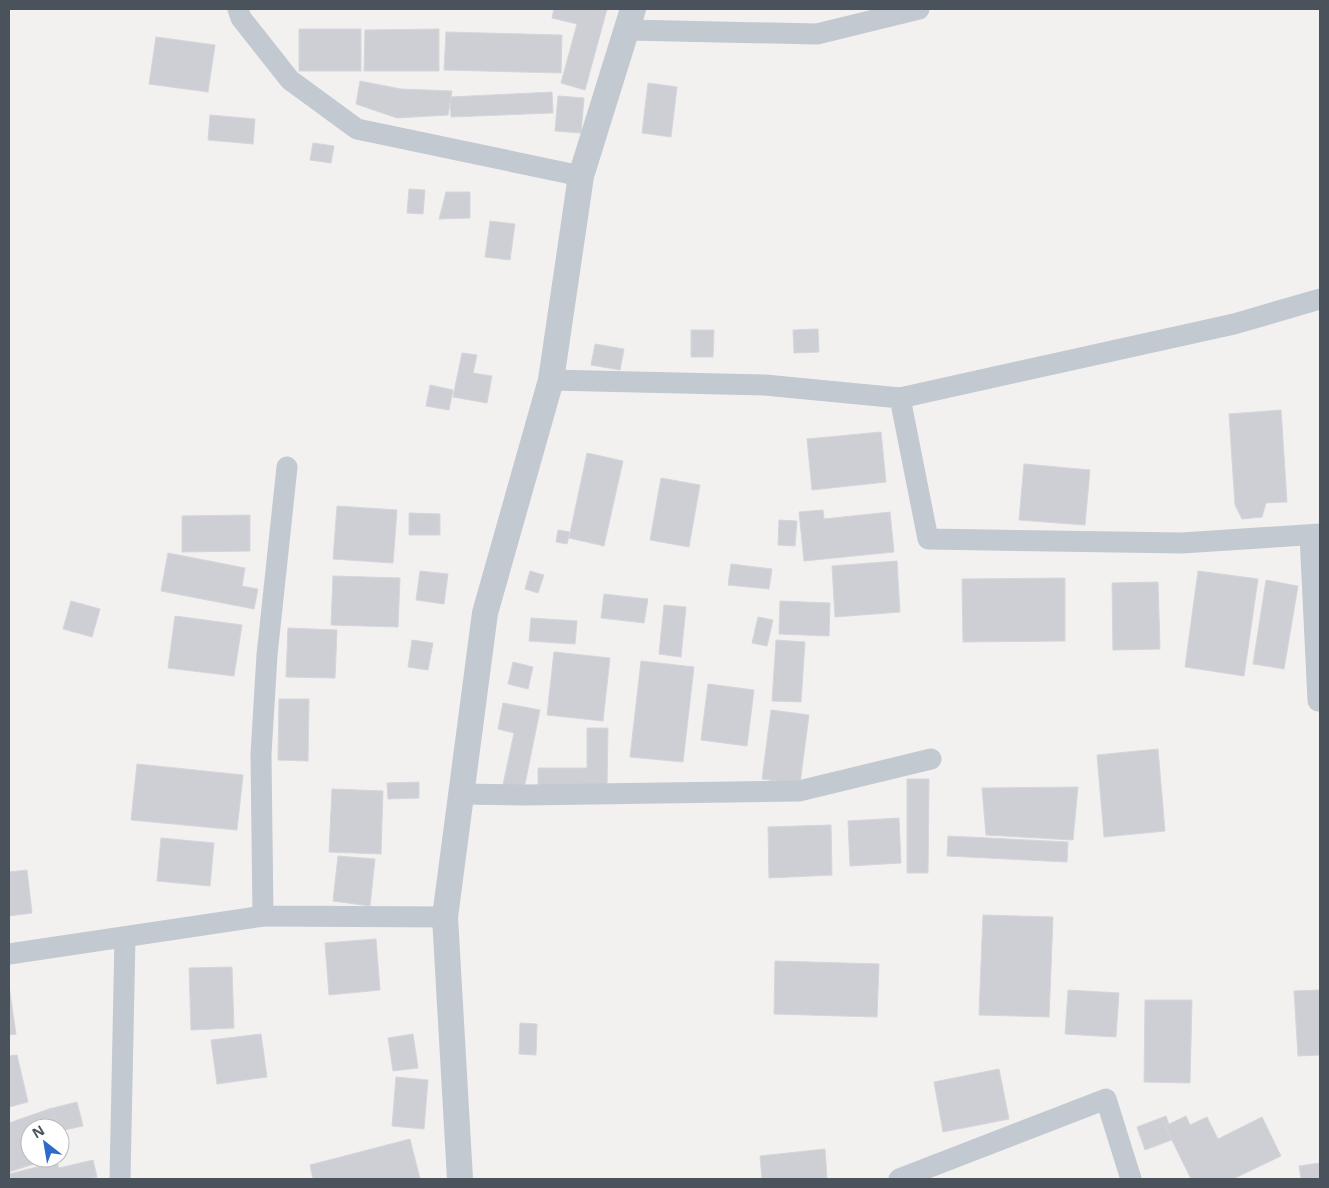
<svg xmlns="http://www.w3.org/2000/svg" width="1329" height="1188" viewBox="0 0 1329 1188" font-family="'Open Sans',sans-serif">
  <style>
    .building { fill: #cecfd4; stroke: #d5d6db }
    .lines { fill: none; stroke-linecap: round; stroke-linejoin: round }
    .minor { stroke: #c3c9d0; stroke-width: 21 }
    .tertiary { stroke: #c3c9d0; stroke-width: 26 }
  </style>
  <rect width="100%" height="100%" fill="#f2f1f0"/>
  <g class="building">
    <polygon points="554,9 607,9 585,90 561,83 577,24 552,18"/>
    <rect x="299" y="29" width="62" height="42"/>
    <polygon points="439,29 439,71 364,71 365,30"/>
    <polygon points="446,32 562,35 561,73 444,70"/>
    <polygon points="156,37 215,45 208,92 149,84"/>
    <polygon points="360,81 401,89 452,91 448,115 397,118 356,104"/>
    <polygon points="648,83 677,87 671,137 642,133"/>
    <polygon points="552,92 553,113 451,117 450,97"/>
    <polygon points="558,96 584,98 581,133 555,131"/>
    <polygon points="210,115 255,119 253,144 208,140"/>
    <polygon points="313,143 334,146 331,163 310,160"/>
    <polygon points="409,189 425,190 423,214 407,213"/>
    <polygon points="446,192 470,192 470,218 439,219"/>
    <polygon points="490,221 515,224 510,260 485,257"/>
    <polygon points="818,329 819,352 794,353 793,330"/>
    <polygon points="691,330 714,330 713,357 691,357"/>
    <polygon points="595,344 624,349 620,370 591,365"/>
    <polygon points="462,353 477,355 473,373 492,376 487,403 453,397"/>
    <polygon points="430,385 453,390 449,410 426,406"/>
    <polygon points="1281,410 1287,502 1266,503 1262,517 1242,519 1235,505 1229,414"/>
    <polygon points="881,432 886,482 812,490 807,439"/>
    <polygon points="587,453 623,461 604,546 569,538"/>
    <polygon points="1024,464 1090,470 1085,525 1019,520"/>
    <polygon points="661,478 700,485 689,547 650,540"/>
    <polygon points="337,506 397,510 393,563 333,559"/>
    <polygon points="823,510 824,519 890,512 894,552 804,561 799,512"/>
    <polygon points="409,513 440,514 440,535 409,535"/>
    <polygon points="250,515 250,551 182,552 182,516"/>
    <polygon points="779,520 797,521 795,546 778,545"/>
    <polygon points="558,530 570,532 567,544 556,542"/>
    <polygon points="168,553 245,568 242,586 258,589 254,609 161,591"/>
    <polygon points="897,561 900,612 835,617 832,566"/>
    <polygon points="731,564 772,569 769,589 728,585"/>
    <polygon points="420,571 448,574 444,604 416,600"/>
    <polygon points="530,571 544,575 538,593 525,589"/>
    <polygon points="1198,571 1258,579 1244,676 1185,667"/>
    <polygon points="333,576 400,578 398,627 331,625"/>
    <polygon points="1065,578 1065,641 963,642 962,579"/>
    <polygon points="1266,580 1298,586 1284,669 1253,664"/>
    <polygon points="1158,582 1160,649 1113,650 1112,583"/>
    <polygon points="604,594 648,599 644,623 601,618"/>
    <polygon points="71,601 100,609 92,637 63,629"/>
    <polygon points="780,601 830,603 829,636 779,634"/>
    <polygon points="664,605 686,607 681,657 659,654"/>
    <polygon points="175,616 242,625 234,676 168,668"/>
    <polygon points="758,617 773,620 767,646 752,643"/>
    <polygon points="531,618 577,621 575,644 529,641"/>
    <polygon points="288,628 337,630 335,678 286,677"/>
    <polygon points="412,640 433,643 428,670 408,667"/>
    <polygon points="776,640 805,642 801,702 772,701"/>
    <polygon points="554,652 610,658 603,721 547,715"/>
    <polygon points="641,661 694,667 683,762 630,757"/>
    <polygon points="513,662 533,667 528,689 508,684"/>
    <polygon points="708,684 754,690 747,746 701,740"/>
    <polygon points="279,699 309,699 308,761 278,760"/>
    <polygon points="503,703 540,710 524,789 503,784 514,733 498,729"/>
    <polygon points="771,710 809,715 800,784 762,779"/>
    <polygon points="587,728 608,728 607,787 538,787 538,768 587,768"/>
    <polygon points="1158,749 1165,831 1104,837 1097,755"/>
    <polygon points="137,764 243,775 237,830 131,820"/>
    <polygon points="907,779 929,779 928,873 907,873"/>
    <polygon points="419,782 419,798 388,799 387,783"/>
    <polygon points="1078,787 1073,840 986,835 982,788"/>
    <polygon points="332,789 383,791 381,854 329,852"/>
    <polygon points="899,818 901,863 850,866 848,821"/>
    <polygon points="831,825 832,875 769,878 768,827"/>
    <polygon points="948,836 1068,842 1067,862 947,856"/>
    <polygon points="161,838 214,843 210,886 157,881"/>
    <polygon points="338,856 375,859 370,906 333,901"/>
    <polygon points="27,870 32,913 9,916 9,872"/>
    <polygon points="983,915 1053,917 1049,1017 979,1015"/>
    <polygon points="376,939 380,990 329,995 325,943"/>
    <polygon points="775,961 879,964 877,1017 774,1014"/>
    <polygon points="232,967 234,1028 191,1030 189,968"/>
    <polygon points="9,985 16,1034 9,1035"/>
    <polygon points="1068,990 1119,993 1116,1037 1065,1034"/>
    <polygon points="1320,990 1320,1055 1298,1056 1294,991"/>
    <polygon points="1145,1000 1192,1000 1190,1083 1144,1082"/>
    <polygon points="520,1023 537,1024 536,1055 519,1054"/>
    <polygon points="261,1034 267,1077 217,1084 211,1040"/>
    <polygon points="413,1034 418,1068 393,1071 388,1038"/>
    <polygon points="17,1055 28,1102 9,1107 9,1056"/>
    <polygon points="999,1069 1009,1119 943,1132 934,1082"/>
    <polygon points="396,1077 428,1080 424,1129 392,1126"/>
    <polygon points="77,1102 83,1126 60,1131 60,1128 54,1128 49,1109"/>
    <polygon points="52,1108 59,1128 30,1128 30,1158 52,1158 9,1172 9,1123"/>
    <polygon points="1166,1116 1174,1139 1145,1150 1137,1127"/>
    <polygon points="1186,1116 1190,1125 1207,1117 1218,1139 1262,1117 1281,1156 1233,1179 1191,1179 1165,1126"/>
    <polygon points="60,1132 67,1153 60,1155"/>
    <polygon points="410,1139 420,1179 313,1179 310,1165"/>
    <polygon points="825,1149 827,1179 762,1179 760,1156"/>
    <polygon points="93,1160 97,1177 88,1179 9,1179 9,1174 57,1162 59,1168"/>
    <polygon points="1320,1163 1320,1179 1301,1179 1299,1166"/>
  </g>
  <g class="lines">
    <g class="minor">
      <polyline points="238,9 241,18 290,80 357,129 581,176"/>
      <polyline points="628,30 817,34 919,9"/>
      <polyline points="551,380 765,385 900,398 928,539 1182,543 1320,534"/>
      <polyline points="900,398 1234,324 1320,299"/>
      <polyline points="287,467 267,655 261,754 263,916 445,917"/>
      <polyline points="1310,535 1318,701"/>
      <polyline points="462,794 525,795 799,791 931,759"/>
      <polyline points="9,954 263,916"/>
      <polyline points="120,1179 125,937"/>
      <polyline points="899,1179 1106,1099 1131,1179"/>
    </g>
    <polyline class="tertiary" points="460,1179 445,917 485,613 551,380 581,176 633,9"/>
  </g>
  <rect width="1329" height="1188" fill="none" stroke="#4a525b" stroke-width="20"/>
  <g transform="translate(45 1143) rotate(329)"><circle r="24" fill="#ffffff" stroke="#b7babd"/>
  <path d="M0-4L9 19L0 12L-9 19Z" fill="#3069cc"/>
  <text y="-8" font-size="14" font-weight="bold" text-anchor="middle" fill="#4a525b">N</text>
  </g>
</svg>
